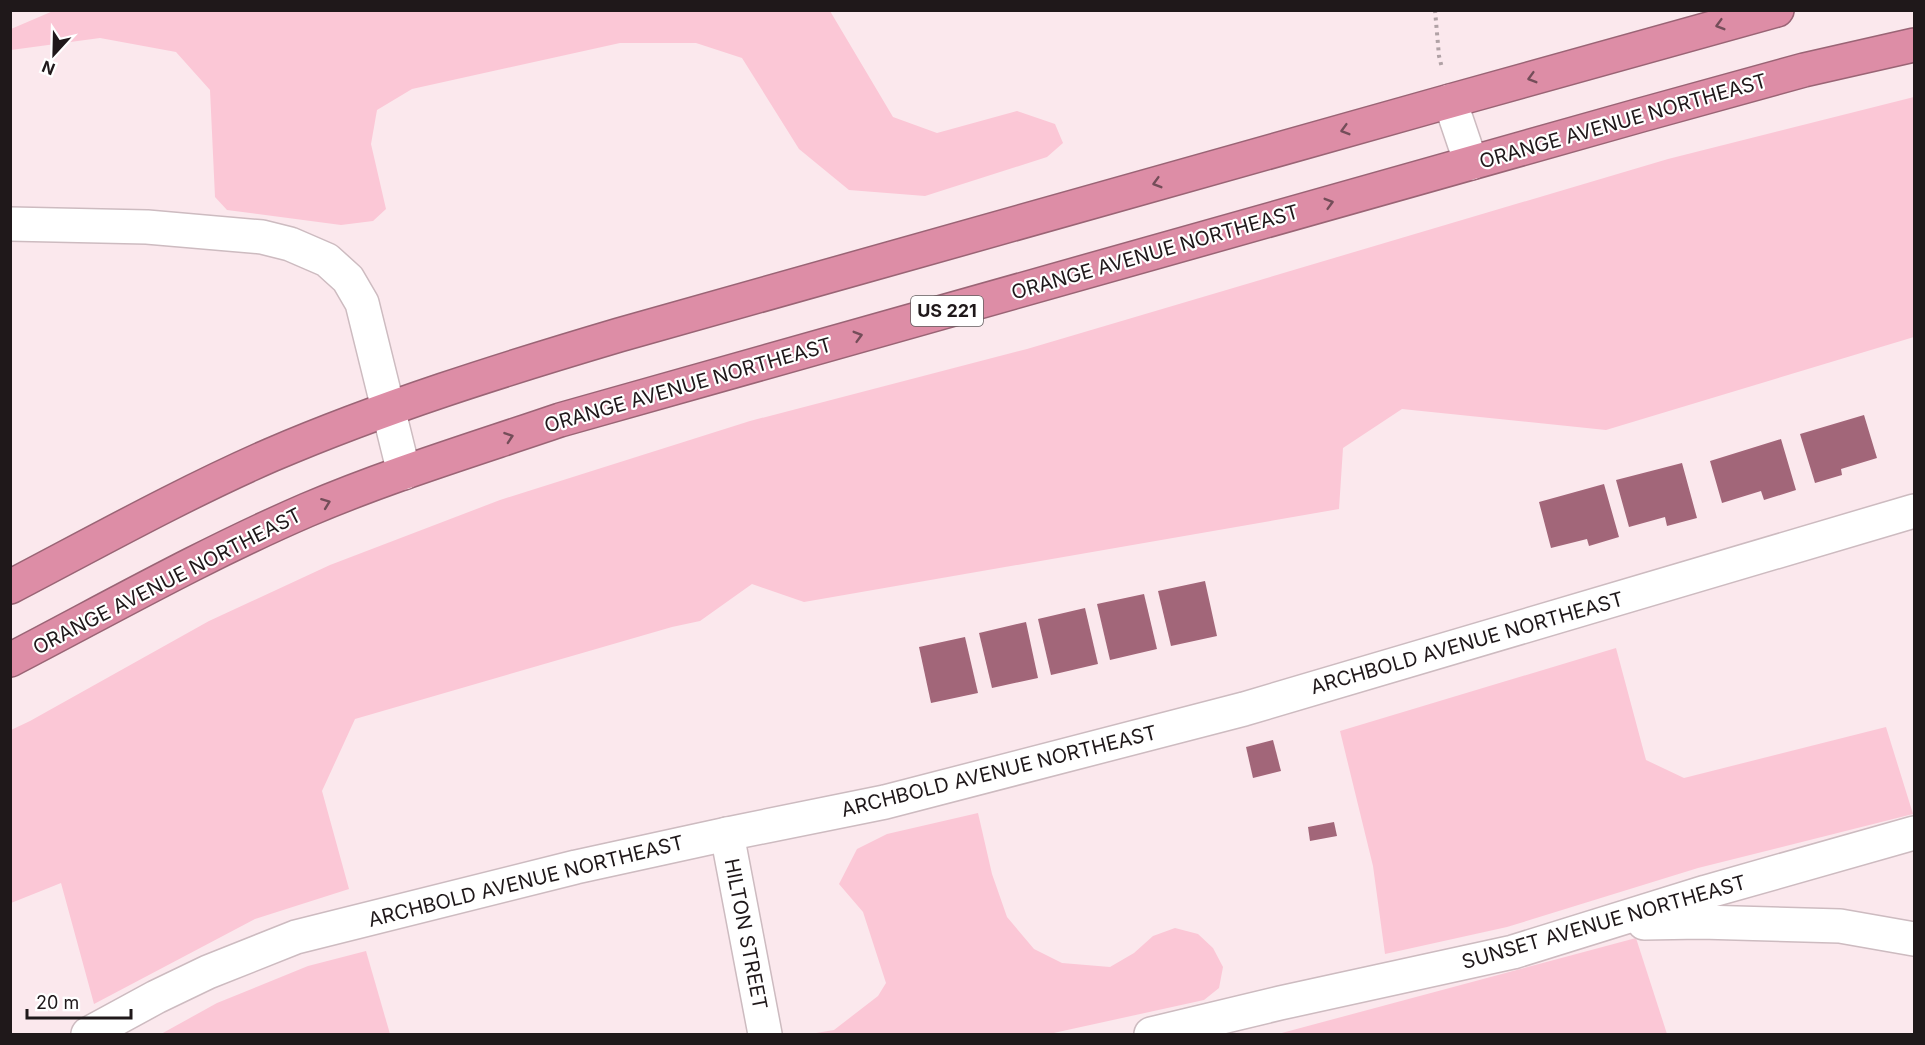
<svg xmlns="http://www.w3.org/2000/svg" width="1925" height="1045" viewBox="0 0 1925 1045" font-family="Inter,sans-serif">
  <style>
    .green { fill: #fbc7d6 }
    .building { fill: #a26679 }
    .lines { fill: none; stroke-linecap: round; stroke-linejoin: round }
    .minor-casing { stroke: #cdbbc0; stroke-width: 36 }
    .highway-casing { stroke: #9a6475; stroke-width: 36 }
    .path { stroke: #b0a1a5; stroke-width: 4; stroke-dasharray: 3 4.5; stroke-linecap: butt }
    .minor { stroke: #fff; stroke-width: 33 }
    .highway { stroke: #dd8da6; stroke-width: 33 }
    .oneway { stroke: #744d59 }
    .labels { text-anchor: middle; stroke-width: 4.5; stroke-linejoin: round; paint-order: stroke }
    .shield { fill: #fff; stroke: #625d5f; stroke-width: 1.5 }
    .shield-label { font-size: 18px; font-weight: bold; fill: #1f181a }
    .street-label { font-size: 20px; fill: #1f181a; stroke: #fff }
  </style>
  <rect width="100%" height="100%" fill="#fbe8ed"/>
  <g class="green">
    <polygon points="53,11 830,11 893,117 937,133 1017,111 1055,124 1063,143 1047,157 925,196 849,190 799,149 742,58 696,43 620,43 412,89 377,110 371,144 386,209 373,221 341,225 227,210 215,197 210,90 176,52 100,38 11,50 11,29"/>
    <polygon points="1914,97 1914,337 1606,430 1402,409 1343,448 1339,509 804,602 752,584 700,621 672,627 355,719 322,791 349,889 255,919 94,1004 61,883 11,903 11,730 30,721 209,621 330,565 500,500 750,421 1027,349 1668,159"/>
    <polygon points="1616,648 1646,760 1684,778 1886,727 1913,814 1698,868 1507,927 1385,954 1373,866 1340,731"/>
    <polygon points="978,813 992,874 1007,917 1034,949 1062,963 1110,967 1134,953 1153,936 1175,928 1198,934 1213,948 1223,967 1219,988 1204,1000 1049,1034 810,1034 834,1030 878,996 886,983 863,912 839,884 857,849 887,834"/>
    <polygon points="1636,938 1667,1034 1278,1034"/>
    <polygon points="366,951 390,1034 161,1034 217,1003 308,966"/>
  </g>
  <g class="building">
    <polygon points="1864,415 1877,458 1841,469 1842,475 1815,483 1800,434"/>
    <polygon points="1781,439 1796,490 1764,500 1761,491 1722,503 1710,461"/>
    <polygon points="1682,463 1697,518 1667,526 1665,517 1629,527 1616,480"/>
    <polygon points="1604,484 1619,537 1589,546 1587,539 1551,548 1539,502"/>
    <polygon points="1205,581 1217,636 1171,646 1158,591"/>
    <polygon points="1144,594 1157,649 1110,660 1097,604"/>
    <polygon points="1085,608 1098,664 1051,675 1038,619"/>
    <polygon points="1026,622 1038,678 992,688 979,633"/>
    <polygon points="965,637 978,693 931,703 919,647"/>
    <polygon points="1273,740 1281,771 1253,778 1246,747"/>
    <polygon points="1334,822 1337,836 1310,841 1308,827"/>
  </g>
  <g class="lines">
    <g class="minor-casing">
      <g id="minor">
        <polyline points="1450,101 1471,163"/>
        <polyline points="10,224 147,227 262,237 290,244 327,260 348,279 362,303 404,473"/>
        <polyline points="727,834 765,1034"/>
        <polyline points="1644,923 1701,922 1840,926 1914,939"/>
        <polyline points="88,1034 156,997 208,972 296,937 576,867 727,834 885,802 1244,709 1914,511"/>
        <polyline points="1151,1034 1280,1003 1513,952 1706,892 1914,833"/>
      </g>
    </g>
    <g class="highway-casing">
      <g id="highway">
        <path d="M10,587C96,542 182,494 271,455C383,407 501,370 619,335L1450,101L1777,10"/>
        <path d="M10,660C108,609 205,554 307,510C389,475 475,449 560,420L1641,115L1804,70L1914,45"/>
      </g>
    </g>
    <polyline class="path" points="1435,10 1439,56 1442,68"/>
    <use href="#minor" class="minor"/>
    <use href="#highway" class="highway"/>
  </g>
  <defs><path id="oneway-chevron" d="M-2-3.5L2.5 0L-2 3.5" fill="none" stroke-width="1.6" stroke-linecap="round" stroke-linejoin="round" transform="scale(1.5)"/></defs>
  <g class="oneway">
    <use href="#oneway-chevron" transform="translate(1720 25) rotate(164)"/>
    <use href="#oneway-chevron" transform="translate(1532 78) rotate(164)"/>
    <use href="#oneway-chevron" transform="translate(1345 130) rotate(164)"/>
    <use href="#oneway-chevron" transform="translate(1157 183) rotate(164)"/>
    <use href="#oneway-chevron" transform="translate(1329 203) rotate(-16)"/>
    <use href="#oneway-chevron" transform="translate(858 336) rotate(-16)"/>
    <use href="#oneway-chevron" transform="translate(509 437) rotate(-19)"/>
    <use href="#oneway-chevron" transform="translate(326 503) rotate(-21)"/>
  </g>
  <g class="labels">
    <rect class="shield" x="911" y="296" width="72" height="30" rx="4.5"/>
    <g class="shield-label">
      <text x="947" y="317">US 221</text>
    </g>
    <g class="street-label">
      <text transform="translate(1623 121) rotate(-16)" y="7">ORANGE AVENUE NORTHEAST</text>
      <text transform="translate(1155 252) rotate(-16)" y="7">ORANGE AVENUE NORTHEAST</text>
      <text transform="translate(688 385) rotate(-16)" y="7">ORANGE AVENUE NORTHEAST</text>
      <text transform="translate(167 581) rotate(-27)" y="7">ORANGE AVENUE NORTHEAST</text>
      <text transform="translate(1467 643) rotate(-16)" y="7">ARCHBOLD AVENUE NORTHEAST</text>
      <text transform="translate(999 771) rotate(-14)" y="7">ARCHBOLD AVENUE NORTHEAST</text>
      <text transform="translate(526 881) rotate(-14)" y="7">ARCHBOLD AVENUE NORTHEAST</text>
      <text transform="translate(1604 922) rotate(-16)" y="7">SUNSET AVENUE NORTHEAST</text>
      <text transform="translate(746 934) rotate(79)" y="7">HILTON STREET</text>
    </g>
  </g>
  <rect width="1925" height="1045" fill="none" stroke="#1f181a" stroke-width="24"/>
  <g transform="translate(54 54) rotate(202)" stroke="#ffffff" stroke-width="4.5" paint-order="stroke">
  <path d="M0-4.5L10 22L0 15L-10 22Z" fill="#1f181a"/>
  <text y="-9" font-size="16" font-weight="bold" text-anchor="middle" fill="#1f181a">N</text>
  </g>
  <path d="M27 1009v9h104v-9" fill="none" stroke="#1f181a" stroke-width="3"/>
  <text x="36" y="1009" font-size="18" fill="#1f181a" stroke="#ffffff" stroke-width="4.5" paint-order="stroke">20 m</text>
</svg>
